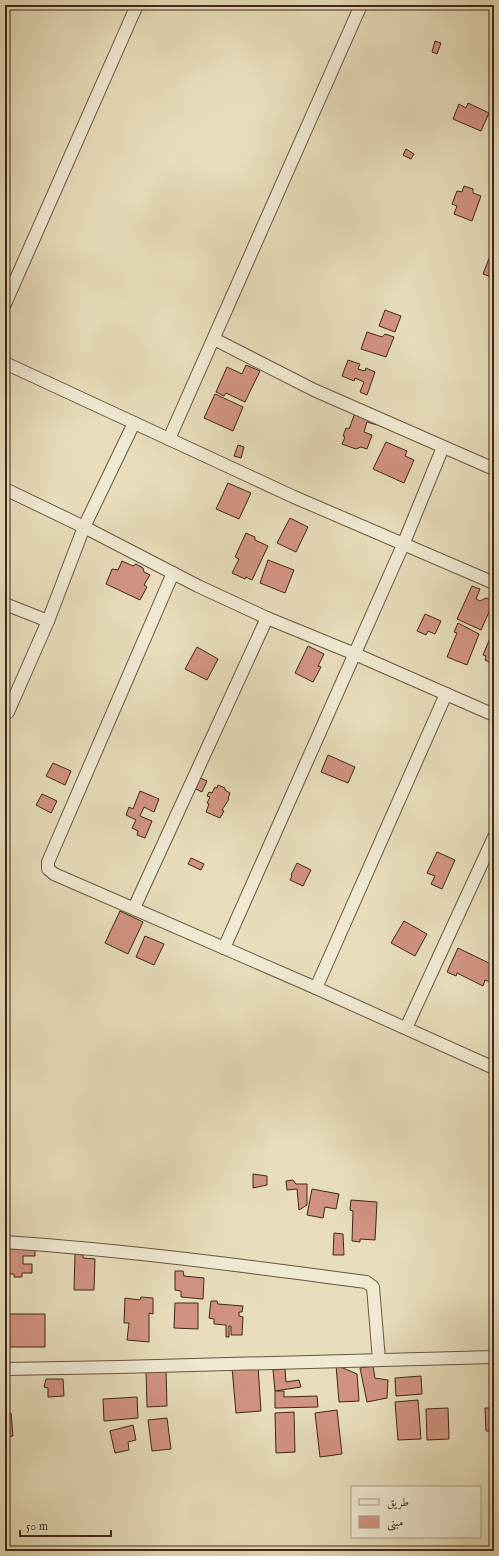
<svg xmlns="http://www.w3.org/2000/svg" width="499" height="1556" viewBox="0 0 499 1556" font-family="'IM FELL English',Amiri,serif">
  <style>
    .building { fill: #d19381; stroke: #402817 }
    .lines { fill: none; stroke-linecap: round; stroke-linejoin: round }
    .street-casing { stroke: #6a5540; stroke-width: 14 }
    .street { stroke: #efe9d2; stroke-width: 12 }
  </style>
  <rect width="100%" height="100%" fill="#e7ddba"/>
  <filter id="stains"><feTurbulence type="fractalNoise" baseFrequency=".005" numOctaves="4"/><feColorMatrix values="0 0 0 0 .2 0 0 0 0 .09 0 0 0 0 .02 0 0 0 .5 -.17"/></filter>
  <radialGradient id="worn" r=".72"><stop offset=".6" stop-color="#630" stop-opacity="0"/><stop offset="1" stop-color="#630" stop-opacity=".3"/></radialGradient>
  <g class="building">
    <polygon points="494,30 494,43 490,41"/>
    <polygon points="435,41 441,43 437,54 432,52"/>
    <polygon points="468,103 489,113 481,131 453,119 459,104 466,108"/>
    <polygon points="406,149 414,154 411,159 403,155"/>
    <polygon points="464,186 473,189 473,193 481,196 472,221 454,214 457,206 452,204 457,191 462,192"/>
    <polygon points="490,256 494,257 494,278 483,274"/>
    <polygon points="385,310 401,316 395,332 379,326"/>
    <polygon points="367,332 382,337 385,334 394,337 386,357 361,349"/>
    <polygon points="348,360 360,364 358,369 365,371 366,368 375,372 367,395 360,392 364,382 355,378 354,381 342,376"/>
    <polygon points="246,365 260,371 245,402 226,393 224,396 216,392 227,367 242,374"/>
    <polygon points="215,394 243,407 233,431 204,418"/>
    <polygon points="356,410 379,419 377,425 367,422 364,432 372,435 367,449 361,447 356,449 342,444 345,437 343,436 346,428 349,429"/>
    <polygon points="386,442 407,451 405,456 414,460 404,483 373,469"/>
    <polygon points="238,445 244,447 241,458 234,456"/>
    <polygon points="228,483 251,493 239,519 216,509"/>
    <polygon points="290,518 308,527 296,552 277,543"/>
    <polygon points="246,533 255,537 255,540 268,546 252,580 246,577 245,579 232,573 239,559 235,557"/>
    <polygon points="268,560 294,570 285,593 260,583"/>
    <polygon points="122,561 133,566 136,564 143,568 144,572 150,575 144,585 147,587 140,600 106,584 112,569 118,570"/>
    <polygon points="472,586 480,589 476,599 480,601 486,598 494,601 481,630 457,619"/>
    <polygon points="425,614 441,621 435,634 428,631 426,635 417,631"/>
    <polygon points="458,623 479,634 467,665 447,657 457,633 454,632"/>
    <polygon points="490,638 494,639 494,664 485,660 486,656 483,655"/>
    <polygon points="308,646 324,654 318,666 321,667 313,682 295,673"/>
    <polygon points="197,647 218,659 207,680 185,669"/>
    <polygon points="328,755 355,767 348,783 321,772"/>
    <polygon points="53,763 71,771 65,785 46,776"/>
    <polygon points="198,777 207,781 202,792 194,788"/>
    <polygon points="218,785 225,788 225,790 230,793 228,799 229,799 222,810 224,811 220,818 206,812 209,804 207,803 210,797 207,796 209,792 212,793 215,787 217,788"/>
    <polygon points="140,791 159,799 154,812 144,807 140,816 152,821 145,838 137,835 138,831 132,828 136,820 126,815 129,807 133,809"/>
    <polygon points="42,794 57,801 51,813 36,805"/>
    <polygon points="437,852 455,860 442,889 431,884 435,876 427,873"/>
    <polygon points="191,858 204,864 201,870 188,864"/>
    <polygon points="297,863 311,870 303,886 290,880 292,876 291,875"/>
    <polygon points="120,911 143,922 128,954 105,943"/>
    <polygon points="404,921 427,934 415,956 391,943"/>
    <polygon points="145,936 164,944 154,965 136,957"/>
    <polygon points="458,948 493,965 490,973 494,975 490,982 485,980 483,986 457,973 456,976 447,972"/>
    <polygon points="253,1174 267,1176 267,1185 253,1188"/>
    <polygon points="293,1180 296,1184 307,1184 307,1205 299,1210 297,1189 287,1190 286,1181"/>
    <polygon points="312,1189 339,1194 336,1209 325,1207 323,1218 307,1215"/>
    <polygon points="494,1194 494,1210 491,1209"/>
    <polygon points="351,1200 377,1202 375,1240 360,1239 360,1242 352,1241 353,1211 350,1210"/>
    <polygon points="334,1233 343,1234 344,1255 333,1255"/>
    <polygon points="5,1243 35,1245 35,1256 23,1256 23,1264 32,1264 32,1273 22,1273 22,1277 14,1277 14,1274 5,1274"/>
    <polygon points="75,1254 83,1255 83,1258 95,1259 94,1290 74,1290"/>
    <polygon points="175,1271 183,1271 184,1276 204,1278 203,1299 181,1297 181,1291 175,1290"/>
    <polygon points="5,1293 6,1293 6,1314 45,1314 45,1347 5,1347"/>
    <polygon points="141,1297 153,1298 153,1314 149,1313 149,1342 127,1340 129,1323 124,1323 125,1298 140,1300"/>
    <polygon points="211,1301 217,1301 218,1304 243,1306 242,1312 239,1312 239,1316 243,1317 242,1335 231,1335 231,1326 229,1326 229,1337 226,1337 226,1325 214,1324 214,1319 209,1318"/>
    <polygon points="175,1303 198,1303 198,1329 174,1328"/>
    <polygon points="336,1365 357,1374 359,1401 339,1402"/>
    <polygon points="258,1366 261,1411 236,1413 232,1368"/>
    <polygon points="373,1366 375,1378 388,1380 387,1398 367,1402 360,1368"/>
    <polygon points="285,1369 286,1382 299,1380 301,1387 275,1391 273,1370"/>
    <polygon points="166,1370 167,1406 147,1407 146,1371"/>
    <polygon points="421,1376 422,1394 396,1396 395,1378"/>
    <polygon points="46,1379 63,1379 64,1396 48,1397 48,1388 44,1387"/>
    <polygon points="275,1391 284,1391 284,1397 317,1396 318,1407 275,1408"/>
    <polygon points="137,1397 138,1418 104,1421 103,1399"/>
    <polygon points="418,1400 421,1439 398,1440 395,1402"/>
    <polygon points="448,1408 449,1439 427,1440 426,1409"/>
    <polygon points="485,1408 494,1408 494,1431 486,1431"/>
    <polygon points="337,1410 342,1454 320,1457 315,1413"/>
    <polygon points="294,1412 295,1452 276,1453 275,1413"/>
    <polygon points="11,1413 13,1436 7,1437 8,1456 5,1456 5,1414"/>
    <polygon points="167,1418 171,1449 152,1451 148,1420"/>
    <polygon points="133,1425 136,1440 128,1442 129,1450 115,1453 110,1431"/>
  </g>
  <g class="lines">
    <g class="street-casing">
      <g id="street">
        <polyline points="5,304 137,5"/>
        <polyline points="214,339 314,390 494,469"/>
        <polyline points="5,363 294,497 494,583"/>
        <polyline points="169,439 361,5"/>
        <polyline points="5,489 84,527 198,586 267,618 355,654 494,715"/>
        <polyline points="173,573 48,862 48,869 54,874 316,988 494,1068"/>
        <polyline points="5,604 48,621"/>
        <polyline points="5,713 8,712 48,621 84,527 134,423"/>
        <polyline points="134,908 267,618"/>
        <polyline points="224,948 403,545 443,447"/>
        <polyline points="316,988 446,694"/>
        <polyline points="406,1028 494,837"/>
        <path d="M5,1242C126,1250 246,1266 366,1282L373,1287L379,1360"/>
        <polyline points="5,1369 120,1367 494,1357"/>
      </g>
    </g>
    <use href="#street" class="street"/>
  </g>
  <rect width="499" height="1556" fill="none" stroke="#e7ddba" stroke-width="20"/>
  <rect x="6" y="6" width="487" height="1544" fill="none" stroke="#402817" stroke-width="2"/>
  <rect x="10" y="10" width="479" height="1536" fill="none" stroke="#402817"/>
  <rect x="351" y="1486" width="130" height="52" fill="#efe9d2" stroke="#a99c87"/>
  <rect x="359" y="1499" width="20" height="6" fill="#efe9d2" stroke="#a99c87"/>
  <text x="387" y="1506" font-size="12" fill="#402817">طريق</text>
  <rect x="359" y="1516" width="20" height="12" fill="#d19381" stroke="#a99c87"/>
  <text x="387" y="1526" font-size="12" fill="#402817">مبنى</text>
  <path d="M20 1530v6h91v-6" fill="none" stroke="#402817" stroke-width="2"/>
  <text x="26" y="1530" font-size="12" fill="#402817" stroke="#efe9d2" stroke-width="3" paint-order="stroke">50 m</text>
  <rect width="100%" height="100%" filter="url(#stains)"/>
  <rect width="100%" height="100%" fill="url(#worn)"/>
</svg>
